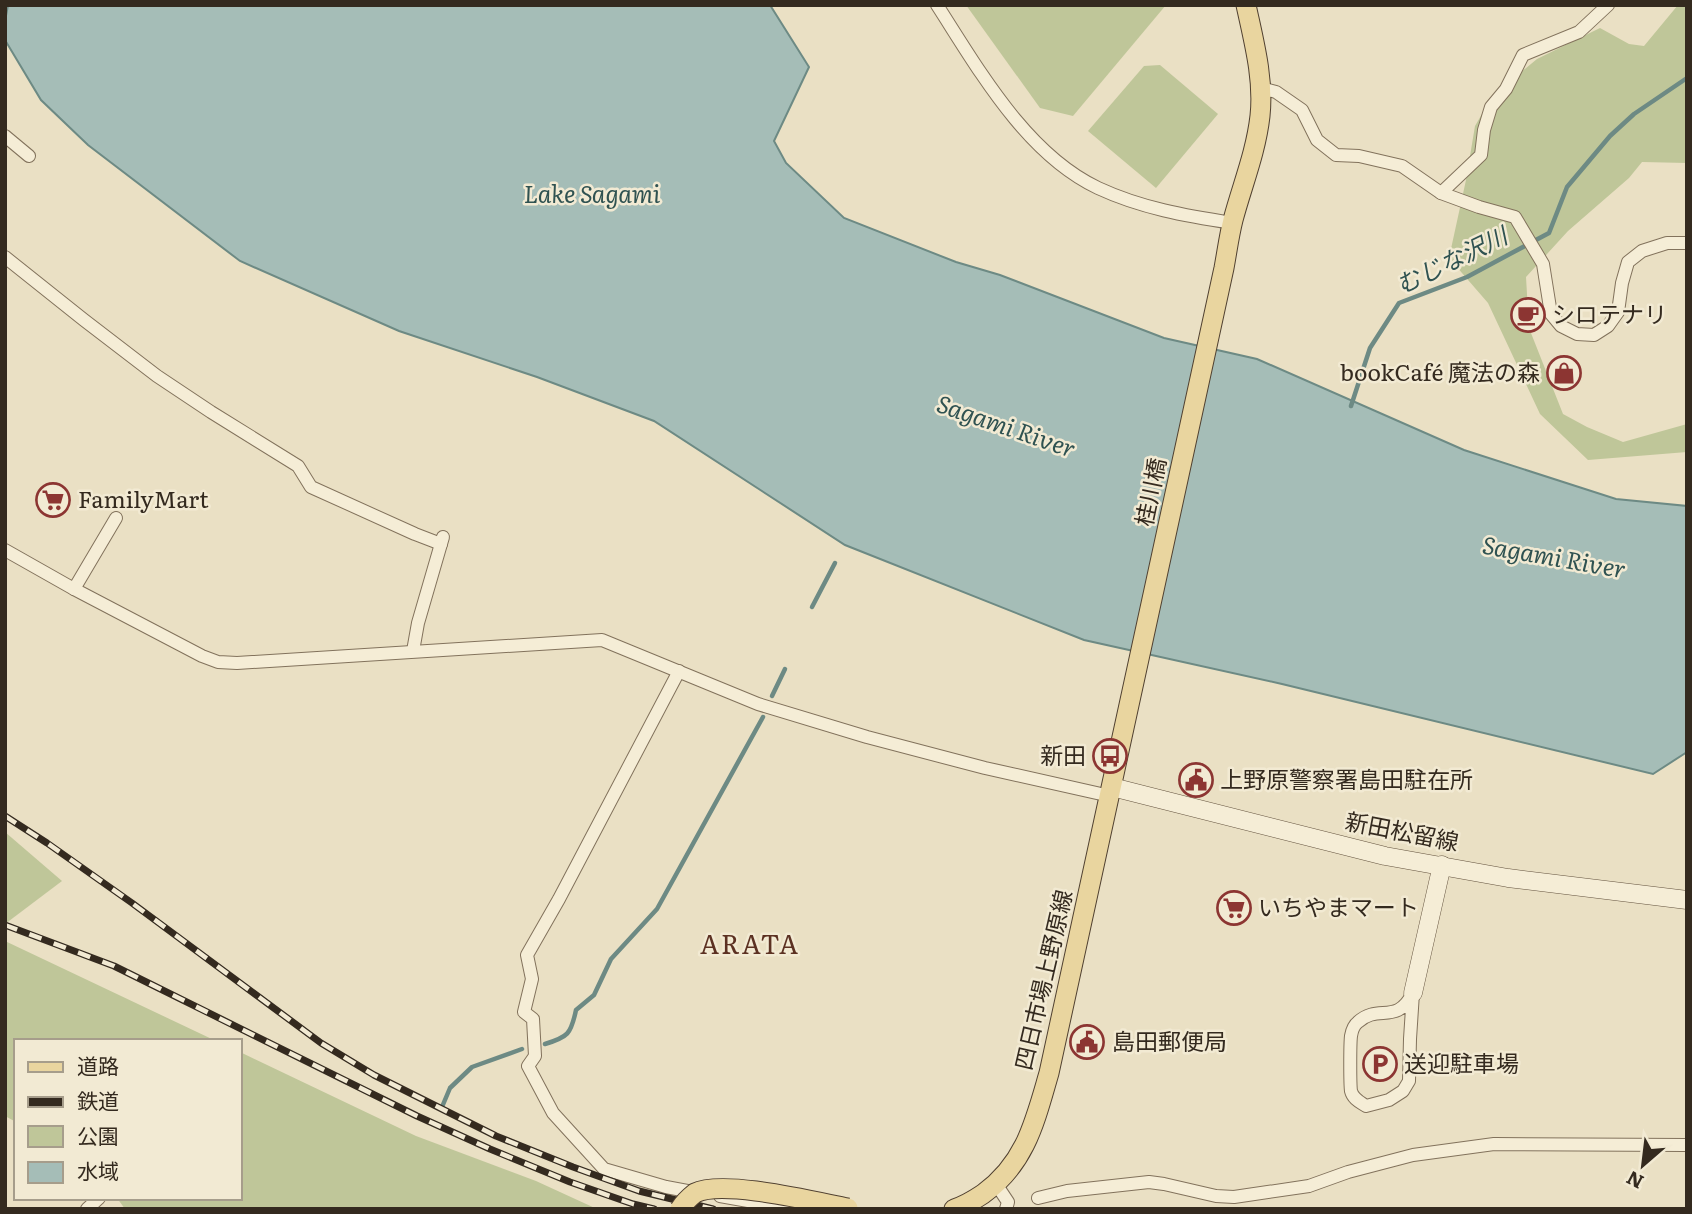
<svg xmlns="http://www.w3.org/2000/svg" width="1692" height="1214" viewBox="0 0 1692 1214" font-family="Literata,'Noto Sans JP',serif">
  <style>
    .green { fill: #bfc699 }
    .water { fill: #a5bdb7; stroke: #6d8a84; stroke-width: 2 }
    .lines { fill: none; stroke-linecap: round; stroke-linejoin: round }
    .stream { stroke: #6d8a84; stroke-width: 4.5 }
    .street-casing { stroke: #82725c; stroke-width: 14 }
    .secondary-casing { stroke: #64533f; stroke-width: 19 }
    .primary-casing { stroke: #504030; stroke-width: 21 }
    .street { stroke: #f5edd6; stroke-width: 12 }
    .secondary { stroke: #f5edd6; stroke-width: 18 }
    .primary { stroke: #e9d59f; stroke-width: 19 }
    .rail-casing { stroke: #342a1f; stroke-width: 7 }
    .rail { stroke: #f2ead3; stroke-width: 4.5; stroke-dasharray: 13; stroke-linecap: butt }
    .primary-bridge-casing { stroke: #504030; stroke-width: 21; stroke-linecap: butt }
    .primary-bridge { stroke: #e9d59f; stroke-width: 19 }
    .labels { text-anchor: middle; stroke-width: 5; stroke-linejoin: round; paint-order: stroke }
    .poi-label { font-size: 23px; fill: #342a1f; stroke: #f2ead3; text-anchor: start }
    .street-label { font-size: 23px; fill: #342a1f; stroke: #f2ead3 }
    .water-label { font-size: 24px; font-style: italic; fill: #2f5251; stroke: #f2ead3 }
    .quarter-label { font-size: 26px; letter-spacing: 2px; fill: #5c3122; stroke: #f2ead3 }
  </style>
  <rect width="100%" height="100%" fill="#eae0c4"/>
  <g class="green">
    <polygon points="966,5 1166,5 1073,116 1040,108"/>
    <polygon points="1678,5 1687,5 1687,163 1642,162 1629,178 1568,231 1526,277 1529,328 1563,414 1587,427 1623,442 1687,424 1687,452 1588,460 1540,414 1488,303 1449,258 1466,180 1475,126 1493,95 1537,59 1600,28 1629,44 1644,46"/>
    <polygon points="1160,65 1218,114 1156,188 1088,131 1144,66"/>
    <polygon points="5,832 62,881 5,924"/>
    <polygon points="5,941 216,1041 16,1041 16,1122 5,1116"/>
    <polygon points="240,1052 416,1136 536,1181 597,1209 125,1209 117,1198 240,1198"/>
  </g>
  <polygon class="water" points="8,5 770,5 809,67 774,141 786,163 844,218 956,262 1000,275 1164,338 1257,359 1464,450 1616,499 1687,506 1687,752 1653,774 1282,684 1084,640 845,545 654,421 537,377 399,331 240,261 88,145 41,100 5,40 5,21"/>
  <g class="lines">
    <g class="stream">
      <polyline points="1351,406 1370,348 1399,303 1467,277 1549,233 1567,187 1610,136 1634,114 1687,78"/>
      <polyline points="812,607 835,563"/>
      <polyline points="772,696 785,669"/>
      <path d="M545,1044C568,1037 571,1034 576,1010L594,995L611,959L657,909L763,717"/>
      <polyline points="442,1107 450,1088 472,1067 522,1049"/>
    </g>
    <g class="street-casing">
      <g id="street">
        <path d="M937,5C979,70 1026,154 1098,188C1141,208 1186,216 1233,223"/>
        <polyline points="1261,88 1276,92 1302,110 1317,140 1336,155 1359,156 1402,166 1441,193 1479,207 1515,217 1543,264 1551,314 1561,326 1577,334 1594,335 1608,326 1618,312 1622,283 1628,262 1642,251 1667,243 1687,243"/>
        <polyline points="5,136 29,156"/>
        <polyline points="1441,193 1481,155 1484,130 1491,107 1506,89 1523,55 1579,32 1608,5"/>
        <polyline points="5,257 84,320 157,376 211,412 298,466 311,487 415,534 441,544"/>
        <polyline points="5,550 74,589 202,656 218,662 237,663 602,640 758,704 867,737 985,768 1110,796"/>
        <polyline points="74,589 116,518"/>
        <polyline points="413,651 418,623 443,537"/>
        <polyline points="679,671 559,899 527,955 532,979 524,1012 533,1019 535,1056 528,1066 553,1113 604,1169 666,1187 698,1193"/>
        <path d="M1413,993L1410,1039L1409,1081L1403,1091L1389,1100L1366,1106C1360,1102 1353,1099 1351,1091C1350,1084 1350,1044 1351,1036C1352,1030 1354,1025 1358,1022C1379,1003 1396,1026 1413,993Z"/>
        <polyline points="996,1184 1008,1202 1006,1209"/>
        <polyline points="720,1196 792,1209"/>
        <polyline points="1038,1198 1067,1191 1149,1182 1164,1184 1216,1196 1234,1197 1309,1186 1348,1172 1413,1155 1494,1144 1687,1145"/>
        <polyline points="87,1209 99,1198"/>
      </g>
    </g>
    <g class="secondary-casing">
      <g id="secondary">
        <polyline points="1112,787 1385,856 1508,878 1687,900"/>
        <polyline points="1413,993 1442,865"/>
      </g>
    </g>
    <g class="primary-casing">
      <path id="primary" d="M954,1209C964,1206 974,1200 983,1194C1026,1163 1035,1121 1049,1073L1224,268C1227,252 1229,236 1233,220C1242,186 1256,152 1260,116C1264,79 1254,42 1246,5"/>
    </g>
    <use href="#street" class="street"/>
    <use href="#secondary" class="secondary"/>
    <use href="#primary" class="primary"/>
    <g class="rail-casing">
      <g id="rail">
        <polyline points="5,816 47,843 132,903 321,1043 374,1075 496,1136 573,1167 639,1191 713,1209"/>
        <polyline points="5,925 114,966 417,1116 490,1149 570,1182 633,1204 654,1209"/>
      </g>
    </g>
    <use href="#rail" class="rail"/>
    <g class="primary-bridge-casing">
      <path id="primary-bridge" d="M680,1209C683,1204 690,1197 695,1193C723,1179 816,1202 848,1208"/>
    </g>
    <use href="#primary-bridge" class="primary-bridge"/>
  </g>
  <defs>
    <g id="cafe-ring" transform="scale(1.75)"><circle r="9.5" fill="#f2ead3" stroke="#8c3532" stroke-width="1.5"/><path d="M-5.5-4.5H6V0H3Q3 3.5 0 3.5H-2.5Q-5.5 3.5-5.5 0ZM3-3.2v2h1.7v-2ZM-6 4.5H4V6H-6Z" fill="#8c3532"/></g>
    <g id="shop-ring" transform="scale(1.75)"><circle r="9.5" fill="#f2ead3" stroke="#8c3532" stroke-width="1.5"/><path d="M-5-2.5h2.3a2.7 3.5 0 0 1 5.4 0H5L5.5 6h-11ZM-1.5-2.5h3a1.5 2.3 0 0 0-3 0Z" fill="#8c3532"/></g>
    <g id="supermarket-ring" transform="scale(1.75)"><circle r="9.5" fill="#f2ead3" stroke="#8c3532" stroke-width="1.5"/><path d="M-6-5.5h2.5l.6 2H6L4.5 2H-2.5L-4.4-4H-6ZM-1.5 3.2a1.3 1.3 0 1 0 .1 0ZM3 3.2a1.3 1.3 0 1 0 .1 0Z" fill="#8c3532"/></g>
    <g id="bus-ring" transform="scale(1.75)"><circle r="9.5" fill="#f2ead3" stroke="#8c3532" stroke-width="1.5"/><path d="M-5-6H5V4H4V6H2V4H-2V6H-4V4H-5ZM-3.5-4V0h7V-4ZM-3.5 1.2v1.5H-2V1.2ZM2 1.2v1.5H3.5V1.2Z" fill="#8c3532"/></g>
    <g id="civic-ring" transform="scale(1.75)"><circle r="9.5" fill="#f2ead3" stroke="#8c3532" stroke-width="1.5"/><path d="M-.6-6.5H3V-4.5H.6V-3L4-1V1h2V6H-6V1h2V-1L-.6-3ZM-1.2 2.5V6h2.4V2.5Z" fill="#8c3532"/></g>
    <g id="parking-ring" transform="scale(1.75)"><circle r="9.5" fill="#f2ead3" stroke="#8c3532" stroke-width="1.5"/><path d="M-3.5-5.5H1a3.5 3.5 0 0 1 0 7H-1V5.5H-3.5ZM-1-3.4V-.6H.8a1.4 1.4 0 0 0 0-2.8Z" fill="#8c3532"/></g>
  </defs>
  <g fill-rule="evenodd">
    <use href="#cafe-ring" x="1528" y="315"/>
    <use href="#shop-ring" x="1564" y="373"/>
    <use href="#supermarket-ring" x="53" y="500"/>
    <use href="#bus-ring" x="1110" y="756"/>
    <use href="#civic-ring" x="1196" y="780"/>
    <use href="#supermarket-ring" x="1234" y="908"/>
    <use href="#civic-ring" x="1087" y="1042"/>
    <use href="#parking-ring" x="1380" y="1064"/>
  </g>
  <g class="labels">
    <g class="poi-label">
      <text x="1552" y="323">シロテナリ</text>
      <text x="1540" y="381" text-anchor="end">bookCafé 魔法の森</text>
      <text x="78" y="508">FamilyMart</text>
      <text x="1086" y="764" text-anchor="end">新田</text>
      <text x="1220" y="788">上野原警察署島田駐在所</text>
      <text x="1258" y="916">いちやまマート</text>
      <text x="1112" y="1050">島田郵便局</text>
      <text x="1404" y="1072">送迎駐車場</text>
    </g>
    <g class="street-label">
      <text transform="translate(1151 492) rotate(-78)" y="8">桂川橋</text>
      <text transform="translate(1402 832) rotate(11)" y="8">新田松留線</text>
      <text transform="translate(1044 980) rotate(-77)" y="8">四日市場上野原線</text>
    </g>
    <g class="water-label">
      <text x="592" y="203">Lake Sagami</text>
      <text transform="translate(1452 261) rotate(-26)" y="8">むじな沢川</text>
      <text transform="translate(1006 427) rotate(19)" y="8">Sagami River</text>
      <text transform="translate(1554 558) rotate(10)" y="8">Sagami River</text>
    </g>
    <g class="quarter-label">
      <text x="750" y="954">ARATA</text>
    </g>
  </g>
  <rect width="1692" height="1214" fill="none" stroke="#342a1f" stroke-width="14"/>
  <rect x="14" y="1039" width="228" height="161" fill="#f2ead3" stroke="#a69d8b" stroke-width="2"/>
  <rect x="28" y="1062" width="35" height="10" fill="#e9d59f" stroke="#a69d8b" stroke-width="2"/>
  <text x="77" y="1074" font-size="21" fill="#342a1f">道路</text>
  <rect x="28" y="1097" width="35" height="10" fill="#342a1f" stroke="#a69d8b" stroke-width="2"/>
  <text x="77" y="1109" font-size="21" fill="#342a1f">鉄道</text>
  <rect x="28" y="1126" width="35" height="21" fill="#bfc699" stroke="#a69d8b" stroke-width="2"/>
  <text x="77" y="1144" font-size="21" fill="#342a1f">公園</text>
  <rect x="28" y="1162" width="35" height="21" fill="#a5bdb7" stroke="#a69d8b" stroke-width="2"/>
  <text x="77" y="1179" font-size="21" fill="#342a1f">水域</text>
  <g transform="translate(1643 1165) rotate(208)" stroke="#f2ead3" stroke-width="5" paint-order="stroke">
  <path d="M0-5L12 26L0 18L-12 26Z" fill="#342a1f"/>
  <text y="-10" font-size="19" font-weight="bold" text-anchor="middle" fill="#342a1f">N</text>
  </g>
</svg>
